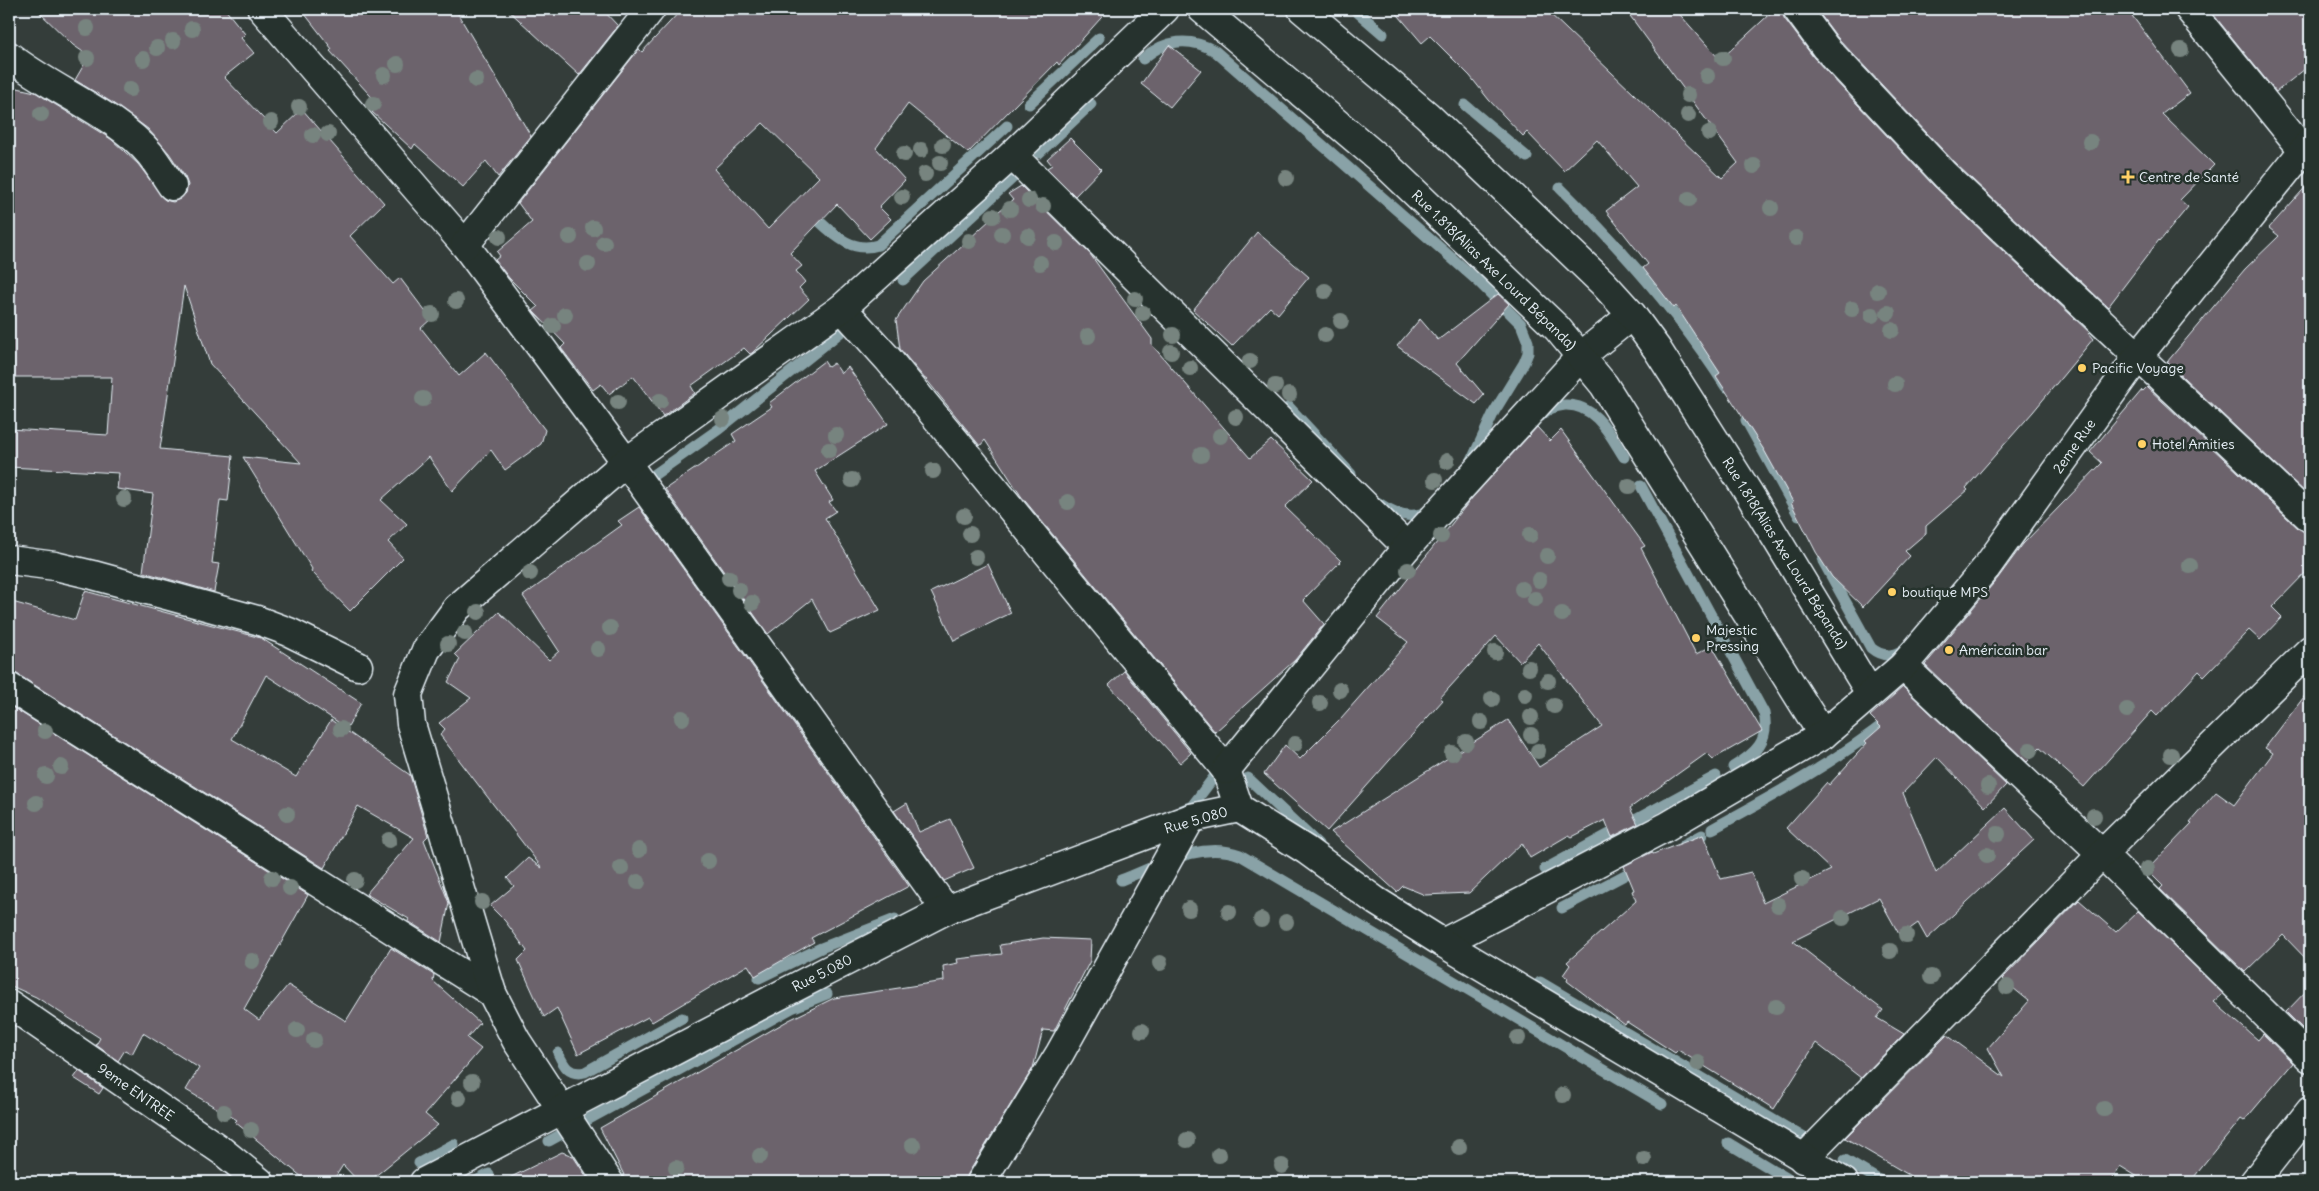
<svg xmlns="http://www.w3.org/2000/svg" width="2319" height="1191" viewBox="0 0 2319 1191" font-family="Delius,sans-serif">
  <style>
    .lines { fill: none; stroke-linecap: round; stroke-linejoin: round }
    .stream { stroke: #89a2a7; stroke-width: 11 }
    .building { fill: #6c646c; stroke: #e8f1f8; fill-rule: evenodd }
    .minor-casing { stroke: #e8f1f8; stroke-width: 31 }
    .major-casing { stroke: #e8f1f8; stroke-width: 31 }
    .minor { stroke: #26332d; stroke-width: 28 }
    .major { stroke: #26332d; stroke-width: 28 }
    .tree { fill: #77847f }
    .poi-dot { fill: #ffd166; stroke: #26332d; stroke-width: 2 }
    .labels { text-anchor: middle; stroke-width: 5; stroke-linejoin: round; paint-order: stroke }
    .poi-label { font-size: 14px; fill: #e8f1f8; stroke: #26332d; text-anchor: start }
    .street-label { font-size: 14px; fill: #e8f1f8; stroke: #26332d }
  </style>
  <rect width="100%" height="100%" fill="#343d3a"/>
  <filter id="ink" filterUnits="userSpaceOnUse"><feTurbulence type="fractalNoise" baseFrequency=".02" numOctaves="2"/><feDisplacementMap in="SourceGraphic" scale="10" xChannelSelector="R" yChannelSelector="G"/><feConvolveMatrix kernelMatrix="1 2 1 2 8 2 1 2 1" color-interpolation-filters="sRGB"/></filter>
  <g filter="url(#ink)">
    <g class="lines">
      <g class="stream">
        <polyline points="1354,9 1383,34"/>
        <path d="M1143,59C1165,39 1190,37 1215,51L1479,282L1521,324L1528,342V353L1524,363L1494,412L1470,464"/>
        <polyline points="1029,104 1099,38"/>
        <polyline points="1465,105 1527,157"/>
        <polyline points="1039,153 1091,104"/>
        <path d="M1560,188C1622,249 1679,313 1726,387"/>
        <path d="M819,221C836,237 854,253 878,245L1007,126"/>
        <polyline points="903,280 1017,174"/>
        <polyline points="1289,407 1351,474"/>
        <path d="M1541,416C1547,408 1556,406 1565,405C1596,404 1610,435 1624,457"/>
        <polyline points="1746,420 1799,516"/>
        <polyline points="644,482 719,429 852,323"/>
        <path d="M1641,486L1764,713C1770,741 1755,754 1733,767"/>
        <path d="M1377,502C1393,513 1413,522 1430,509"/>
        <path d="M1823,561L1871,648C1883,658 1897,657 1907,646"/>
        <polyline points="1248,778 1318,844"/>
        <polyline points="1182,810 1192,806 1214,777"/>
        <path d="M1712,829C1774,795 1836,762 1891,718"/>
        <polyline points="1685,844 1702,835"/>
        <polyline points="1545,869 1716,776"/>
        <path d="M1121,880C1158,866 1200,840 1240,855L1662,1104"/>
        <polyline points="1562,908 1640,867"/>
        <polyline points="759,978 821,948 895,919"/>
        <polyline points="1540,982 1816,1145"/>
        <path d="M558,1053C564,1066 569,1076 585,1072L682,1018"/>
        <polyline points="549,1141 792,1008 827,994"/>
        <polyline points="1728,1143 1793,1182"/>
        <polyline points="1845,1160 1882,1182"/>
        <polyline points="419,1163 454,1144"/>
        <polyline points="474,1182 489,1174"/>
      </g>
    </g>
    <g class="building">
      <polygon points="36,9 225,9 245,34 241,38 254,53 224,77 277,133 302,109 384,203 350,236 393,284 400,278 431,319 421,328 459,376 486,352 545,430 541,444 505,470 491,450 452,491 429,457 381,500 407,524 388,542 403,558 350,611 311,571 312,569 243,457 301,463 210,364 184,286 160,449 233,456 228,501 220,500 212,563 219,564 214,592 143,572 153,494 117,489 119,473 9,467 9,429 108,435 112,377 9,377 9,86 35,92 111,139 138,164 165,200 173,202 180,199 186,193 188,185 185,177 169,153 148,129 111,102 75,80 89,56 73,45"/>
      <polygon points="301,9 455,9 531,136 498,177 486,161 463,187 415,144 412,149 372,112 378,104 330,51 332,49"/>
      <polygon points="507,9 602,9 618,26 579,75"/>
      <path d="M682,9H1109L1059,65L1057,62L968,153L908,104L876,148L905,180L879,207L891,219L870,239L837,204L790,253L802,266L796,271L805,282L799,288L809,299L752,353L750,354L744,348L691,386L695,393L663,416L633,376L609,394L601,384L593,390L561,348L565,344L533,311L538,307L509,278L495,260L500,256L497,252L532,222L518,203L639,49L642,52ZM763,123L819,177L768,229L714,169Z"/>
      <polygon points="1393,9 1545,9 1722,178 1738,163 1625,9 1675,9 1720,60 1775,9 1782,9 1784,18 1814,58 1934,186 2089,332 2088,333 2093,339 2033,412 1966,488 1968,490 1926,526 1926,533 1905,551 1910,556 1863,607 1832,577 1816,552 1791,503 1793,502 1764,450 1716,376 1720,373 1676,306 1674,308 1643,268 1648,264 1606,211 1637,187 1597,140 1564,171 1527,132 1523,136 1489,100 1470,76 1430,36 1422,43"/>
      <polygon points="1816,9 2127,9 2190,93 2162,114 2214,165 2180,200 2188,207 2160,241 2159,240 2108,307 1956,164 1837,37"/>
      <polygon points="2209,9 2310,9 2310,65 2276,92"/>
      <polygon points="1169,45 1201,70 1170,107 1141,84"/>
      <polygon points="1070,138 1101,169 1075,196 1047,168 1052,165 1047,159"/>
      <polygon points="2310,182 2310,497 2167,362 2245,269 2279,236 2269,228"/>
      <polygon points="1021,186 1090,254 1152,339 1152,345 1250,458 1271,440 1313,480 1285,507 1341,561 1303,600 1324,624 1295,660 1215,732 1021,496 985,440 980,446 926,379 925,379 900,349 896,320 923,281 991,219 990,218 1013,200 1008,194"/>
      <polygon points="1257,232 1309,277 1278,314 1270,307 1232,346 1193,310"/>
      <polygon points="1498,294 1509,304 1457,363 1484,395 1476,404 1397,346 1420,319 1438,340"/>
      <polygon points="824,361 828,367 834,363 841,373 848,367 888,424 815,471 833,500 829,502 836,511 825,518 880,610 830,633 812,599 768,634 665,489 736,441 732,434 772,407 769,403"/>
      <polygon points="2147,387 2299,529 2310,533 2310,568 2272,607 2282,617 2260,640 2249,630 2204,676 2199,671 2157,716 2152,711 2084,787 2040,748 2027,762 1925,665 1998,578 2023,544 2102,463 2090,452 2142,390 2143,391"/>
      <polygon points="1537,427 1550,441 1561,430 1645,546 1641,548 1696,654 1712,646 1762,731 1713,759 1707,753 1630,808 1638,824 1612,837 1605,820 1572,837 1569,835 1530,858 1522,843 1469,893 1425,895 1403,886 1397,892 1331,832 1508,720 1539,767 1602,726 1538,643 1520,662 1496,636 1440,698 1443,700 1327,831 1264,774 1285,745 1300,759 1341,718 1408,642 1377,618 1472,498"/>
      <polygon points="639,507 909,886 811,938 814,942 755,976 748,965 652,1022 648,1017 578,1054 557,1008 544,1017 518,960 527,951 505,921 490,906 514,886 507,878 528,858 542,868 440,735 445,729 439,723 471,698 448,682 460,659 455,654 499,612 549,660 559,651 523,596 622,525 618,521"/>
      <polygon points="988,564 1011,613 954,641 931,592"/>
      <polygon points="85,591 261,638 361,703 347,728 266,675 232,739 296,777 331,720 410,775 428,836 424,840 449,903 441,942 408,921 409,919 366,894 414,838 358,806 324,868 17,674 9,672 9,601 75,620"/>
      <polygon points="1124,671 1191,753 1180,763 1109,685"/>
      <polygon points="1903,687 2006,785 1985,807 1937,757 1903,793 1936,873 2005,808 2034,840 1927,939 1918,923 1900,936 1879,898 1793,941 1883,1010 1877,1018 1904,1034 1861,1078 1816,1043 1774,1109 1678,1050 1675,1053 1627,1022 1625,1025 1567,981 1568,978 1563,975 1570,965 1567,962 1636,901 1632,891 1634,890 1624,866 1652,852 1653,854 1703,835 1721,879 1751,872 1763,903 1831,870 1786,828 1827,782 1829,785 1867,743 1865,741 1881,727 1870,716"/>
      <polygon points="2310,689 2310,963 2283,935 2245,972 2160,889 2163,886 2147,870 2192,823 2190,822 2216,792 2234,805 2273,753 2265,748"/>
      <polygon points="9,705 308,895 244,1009 259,1020 288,985 346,1021 391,948 434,975 433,981 480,1023 467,1038 481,1049 425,1114 438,1125 368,1182 359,1182 343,1165 332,1182 308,1182 235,1122 237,1120 186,1090 199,1068 143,1033 132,1054 125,1050 118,1061 96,1045 100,1038 36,997 9,985"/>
      <polygon points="907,803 919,832 950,819 974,868 944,881 894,811"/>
      <polygon points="2079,900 2116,932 2138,911 2223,994 2214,1002 2258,1040 2263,1034 2293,1063 2244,1121 2241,1119 2190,1182 2146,1182 2120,1166 2111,1182 1921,1182 1845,1138 1947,1035 2004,1077 1988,1048 2029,1001 2002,979"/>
      <polygon points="1043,938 1091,940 1090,961 1054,1031 1043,1030 1033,1068 968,1174 965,1182 624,1182 623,1175 624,1175 600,1128 789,1020 834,998 944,981 943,966 958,963 957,959 1002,954 1000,945"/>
      <polygon points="2310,987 2310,1036 2286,1012"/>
      <polygon points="79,1071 103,1088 99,1094 74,1078"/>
      <polygon points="562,1152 573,1156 590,1182 501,1182"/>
    </g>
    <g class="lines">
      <g class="minor-casing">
        <g id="minor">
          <polyline points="262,9 465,245 626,462 946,910"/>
          <polyline points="1797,9 1825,47 1945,175 2310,518"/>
          <polyline points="2189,9 2303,150"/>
          <path d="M9,56C50,89 118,115 150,154C158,164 165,176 172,186"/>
          <polyline points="1012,155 1407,547"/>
          <polyline points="465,245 651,9"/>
          <polyline points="842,308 888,359 1226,770 1239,808"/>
          <polyline points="9,560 55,566 93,575 257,620 289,632 358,666"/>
          <polyline points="1903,666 2102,854 2310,1058"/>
          <polyline points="9,687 492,993"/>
          <polyline points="1226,770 1407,547 1581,356 1632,315"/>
          <polyline points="9,1004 222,1151 260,1182"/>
          <polyline points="1803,1159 2102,854 2310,650"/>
          <polyline points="609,1182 516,1040 492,993 411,724 408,694 426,650 457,608 626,462 842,308 1012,155 1165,9"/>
          <polyline points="981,1182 1060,1053 1191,818"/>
          <polyline points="2254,1182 2310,1111"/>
        </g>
      </g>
      <g class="major-casing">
        <g id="major">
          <polyline points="1202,9 1384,163 1557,328 1604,385 1823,735"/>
          <polyline points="1302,9 1427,115 1603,283 1632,315 1657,349 1748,492 1870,693"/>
          <polyline points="1443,943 1666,827 1823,735 1903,666 1986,568 2139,355 2310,142"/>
          <polyline points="424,1182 788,991 946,910 1191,818 1239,808 1306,850 1376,901 1443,943 1844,1182"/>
        </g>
      </g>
      <use href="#minor" class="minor"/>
      <use href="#major" class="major"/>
    </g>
    <g class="tree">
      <circle cx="87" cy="28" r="8"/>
      <circle cx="192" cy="29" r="8"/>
      <circle cx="173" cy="41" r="8"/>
      <circle cx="157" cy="48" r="8"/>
      <circle cx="2181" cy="50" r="8"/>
      <circle cx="87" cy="58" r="8"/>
      <circle cx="1723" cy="58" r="8"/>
      <circle cx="143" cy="59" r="8"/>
      <circle cx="397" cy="64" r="8"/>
      <circle cx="384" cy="75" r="8"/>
      <circle cx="1707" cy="76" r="8"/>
      <circle cx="476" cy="80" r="8"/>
      <circle cx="130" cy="89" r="8"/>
      <circle cx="1688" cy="95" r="8"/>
      <circle cx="373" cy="104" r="8"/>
      <circle cx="299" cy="107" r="8"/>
      <circle cx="41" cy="114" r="8"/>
      <circle cx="1688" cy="115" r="8"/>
      <circle cx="271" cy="122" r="8"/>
      <circle cx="1709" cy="133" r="8"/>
      <circle cx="328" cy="134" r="8"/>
      <circle cx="313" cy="135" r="8"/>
      <circle cx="2090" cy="142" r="8"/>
      <circle cx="943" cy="145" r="8"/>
      <circle cx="921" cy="150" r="8"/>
      <circle cx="904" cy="154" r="8"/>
      <circle cx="940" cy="163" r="8"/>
      <circle cx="1754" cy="166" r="8"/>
      <circle cx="925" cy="174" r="8"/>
      <circle cx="1286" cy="178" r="8"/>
      <circle cx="902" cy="197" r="8"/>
      <circle cx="1689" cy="199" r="8"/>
      <circle cx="1029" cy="200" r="8"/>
      <circle cx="1043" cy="206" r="8"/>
      <circle cx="1771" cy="208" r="8"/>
      <circle cx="1010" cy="209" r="8"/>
      <circle cx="993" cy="216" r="8"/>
      <circle cx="593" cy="228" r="8"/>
      <circle cx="1002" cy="234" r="8"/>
      <circle cx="1028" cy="236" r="8"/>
      <circle cx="499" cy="237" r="8"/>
      <circle cx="570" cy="237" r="8"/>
      <circle cx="1796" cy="238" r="8"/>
      <circle cx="969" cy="241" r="8"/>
      <circle cx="604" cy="243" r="8"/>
      <circle cx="1056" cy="243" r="8"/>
      <circle cx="1040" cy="263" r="8"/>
      <circle cx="588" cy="264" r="8"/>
      <circle cx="1325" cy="291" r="8"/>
      <circle cx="1878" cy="291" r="8"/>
      <circle cx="1135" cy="299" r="8"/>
      <circle cx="456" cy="301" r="8"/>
      <circle cx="1852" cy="309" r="8"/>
      <circle cx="1143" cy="313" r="8"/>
      <circle cx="1888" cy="313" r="8"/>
      <circle cx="432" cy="314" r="8"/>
      <circle cx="565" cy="315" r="8"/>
      <circle cx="1872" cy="315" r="8"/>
      <circle cx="1341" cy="321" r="8"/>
      <circle cx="553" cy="326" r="8"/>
      <circle cx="1892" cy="330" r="8"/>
      <circle cx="1173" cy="335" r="8"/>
      <circle cx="1325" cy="335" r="8"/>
      <circle cx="1088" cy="336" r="8"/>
      <circle cx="1171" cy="352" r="8"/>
      <circle cx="1250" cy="361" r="8"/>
      <circle cx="1190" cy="368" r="8"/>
      <circle cx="1895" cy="384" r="8"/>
      <circle cx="1275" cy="386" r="8"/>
      <circle cx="1289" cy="395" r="8"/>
      <circle cx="423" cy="399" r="8"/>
      <circle cx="660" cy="401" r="8"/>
      <circle cx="618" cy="402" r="8"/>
      <circle cx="1236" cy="417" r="8"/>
      <circle cx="723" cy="419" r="8"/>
      <circle cx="836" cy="435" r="8"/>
      <circle cx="1220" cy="436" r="8"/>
      <circle cx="829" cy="450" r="8"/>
      <circle cx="1201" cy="455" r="8"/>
      <circle cx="1447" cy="461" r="8"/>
      <circle cx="933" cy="471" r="8"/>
      <circle cx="852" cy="480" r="8"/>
      <circle cx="1435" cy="480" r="8"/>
      <circle cx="1629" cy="486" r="8"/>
      <circle cx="124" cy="499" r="8"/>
      <circle cx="1068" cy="502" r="8"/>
      <circle cx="964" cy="516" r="8"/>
      <circle cx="970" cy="534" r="8"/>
      <circle cx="1530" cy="535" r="8"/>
      <circle cx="1441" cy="536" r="8"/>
      <circle cx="1547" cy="556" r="8"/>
      <circle cx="976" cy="557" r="8"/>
      <circle cx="2190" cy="566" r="8"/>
      <circle cx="1408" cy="570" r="8"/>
      <circle cx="530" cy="573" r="8"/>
      <circle cx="729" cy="578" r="8"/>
      <circle cx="1539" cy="580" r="8"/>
      <circle cx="1522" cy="589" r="8"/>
      <circle cx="739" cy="590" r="8"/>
      <circle cx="1535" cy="599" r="8"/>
      <circle cx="752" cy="603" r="8"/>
      <circle cx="478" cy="612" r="8"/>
      <circle cx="1562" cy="614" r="8"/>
      <circle cx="610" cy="628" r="8"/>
      <circle cx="465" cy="633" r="8"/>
      <circle cx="448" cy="644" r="8"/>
      <circle cx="598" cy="649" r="8"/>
      <circle cx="1495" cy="652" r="8"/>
      <circle cx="1529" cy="668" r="8"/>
      <circle cx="1548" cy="681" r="8"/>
      <circle cx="1340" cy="690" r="8"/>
      <circle cx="1525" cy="695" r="8"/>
      <circle cx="1492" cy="699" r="8"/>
      <circle cx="1320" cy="703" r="8"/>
      <circle cx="1554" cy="706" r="8"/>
      <circle cx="2127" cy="710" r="8"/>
      <circle cx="1531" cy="717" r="8"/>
      <circle cx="682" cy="718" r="8"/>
      <circle cx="1481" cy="722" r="8"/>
      <circle cx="341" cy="729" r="8"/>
      <circle cx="45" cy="731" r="8"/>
      <circle cx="1531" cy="735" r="8"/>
      <circle cx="1466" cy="742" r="8"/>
      <circle cx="1295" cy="744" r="8"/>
      <circle cx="2030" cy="750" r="8"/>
      <circle cx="1538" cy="751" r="8"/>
      <circle cx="1452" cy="753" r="8"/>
      <circle cx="2171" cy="755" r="8"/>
      <circle cx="61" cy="767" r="8"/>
      <circle cx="46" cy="776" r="8"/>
      <circle cx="1988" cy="786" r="8"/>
      <circle cx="36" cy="803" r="8"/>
      <circle cx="287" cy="814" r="8"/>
      <circle cx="2094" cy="816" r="8"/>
      <circle cx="1998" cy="834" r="8"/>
      <circle cx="389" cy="840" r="8"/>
      <circle cx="639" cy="850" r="8"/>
      <circle cx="1987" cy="855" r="8"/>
      <circle cx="708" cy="861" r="8"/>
      <circle cx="621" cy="868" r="8"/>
      <circle cx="2147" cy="869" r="8"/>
      <circle cx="272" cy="878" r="8"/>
      <circle cx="1802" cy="879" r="8"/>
      <circle cx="355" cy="880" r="8"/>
      <circle cx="638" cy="882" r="8"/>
      <circle cx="290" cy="888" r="8"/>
      <circle cx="482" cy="902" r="8"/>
      <circle cx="1778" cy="905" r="8"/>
      <circle cx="1189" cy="909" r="8"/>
      <circle cx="1229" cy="912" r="8"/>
      <circle cx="1843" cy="918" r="8"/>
      <circle cx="1261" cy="920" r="8"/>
      <circle cx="1286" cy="922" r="8"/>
      <circle cx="1906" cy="935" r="8"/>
      <circle cx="1890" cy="951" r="8"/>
      <circle cx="252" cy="961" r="8"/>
      <circle cx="1160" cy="963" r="8"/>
      <circle cx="1931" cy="977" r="8"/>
      <circle cx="2007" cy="987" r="8"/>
      <circle cx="1776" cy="1007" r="8"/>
      <circle cx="297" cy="1030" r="8"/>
      <circle cx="1142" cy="1031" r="8"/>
      <circle cx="1518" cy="1038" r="8"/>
      <circle cx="314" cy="1040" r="8"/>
      <circle cx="1698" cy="1063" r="8"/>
      <circle cx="472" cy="1082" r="8"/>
      <circle cx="1563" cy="1095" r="8"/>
      <circle cx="459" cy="1098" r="8"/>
      <circle cx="2104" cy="1109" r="8"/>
      <circle cx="224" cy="1112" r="8"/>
      <circle cx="251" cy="1130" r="8"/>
      <circle cx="1187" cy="1140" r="8"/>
      <circle cx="913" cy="1145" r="8"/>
      <circle cx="1459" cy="1147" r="8"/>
      <circle cx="1219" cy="1155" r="8"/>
      <circle cx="760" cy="1156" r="8"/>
      <circle cx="1644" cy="1159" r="8"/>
      <circle cx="1282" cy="1166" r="8"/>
      <circle cx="676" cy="1168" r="8"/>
    </g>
  </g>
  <g class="poi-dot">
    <path d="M2125.5 169.5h5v5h5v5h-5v5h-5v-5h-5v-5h5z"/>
    <circle cx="2082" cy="368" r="5"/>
    <circle cx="2142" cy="444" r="5"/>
    <circle cx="1892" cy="592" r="5"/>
    <circle cx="1696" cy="638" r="5"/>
    <circle cx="1949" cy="650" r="5"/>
  </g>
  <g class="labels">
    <g class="poi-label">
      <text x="2139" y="182">Centre de Santé</text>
      <text x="2092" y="373">Pacific Voyage</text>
      <text x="2152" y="449">Hotel Amities</text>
      <text x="1902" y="597">boutique MPS</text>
      <text x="1706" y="635">Majestic<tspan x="1706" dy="16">Pressing</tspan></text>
      <text x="1959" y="655">Américain bar</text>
    </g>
    <g class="street-label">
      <text transform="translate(1494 270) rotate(44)" y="5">Rue 1.818(Alias Axe Lourd Bépanda)</text>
      <text transform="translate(2074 446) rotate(-55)" y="5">2eme Rue</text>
      <text transform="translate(1785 553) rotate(58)" y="5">Rue 1.818(Alias Axe Lourd Bépanda)</text>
      <text transform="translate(1196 820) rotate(-16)" y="5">Rue 5.080</text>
      <text transform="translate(822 973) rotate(-27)" y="5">Rue 5.080</text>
      <text transform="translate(136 1092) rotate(35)" y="5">9eme ENTREE</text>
    </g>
  </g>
  <rect width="2319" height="1191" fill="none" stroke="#26332d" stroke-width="30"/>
  <rect x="15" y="15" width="2289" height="1161" fill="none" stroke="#e8f1f8" stroke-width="2" filter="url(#ink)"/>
</svg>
